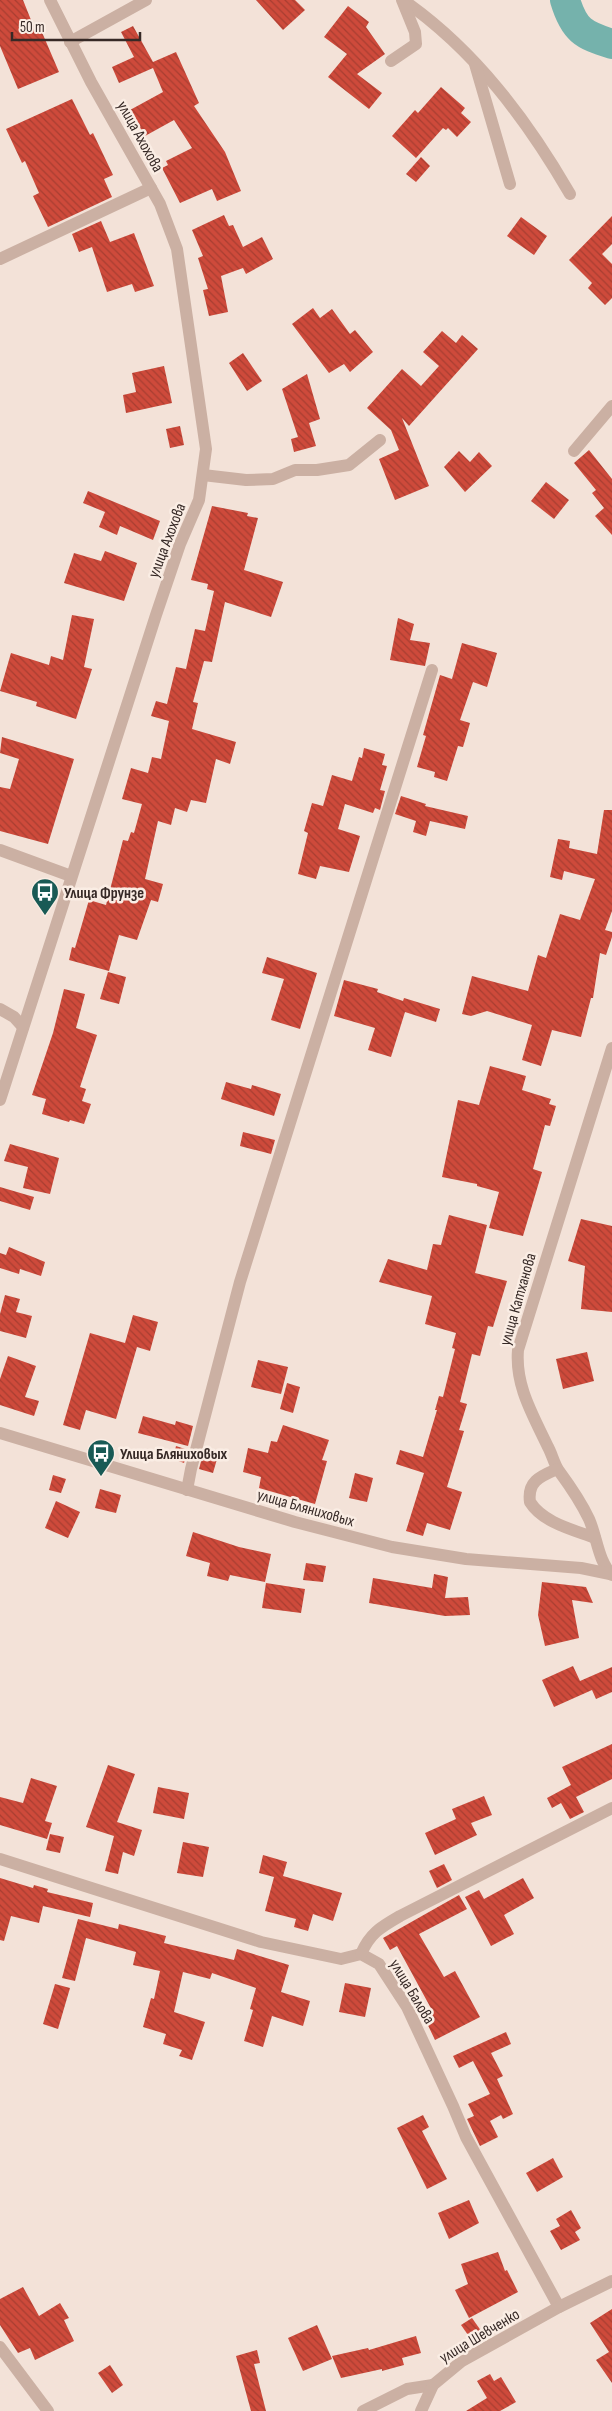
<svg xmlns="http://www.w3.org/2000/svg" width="612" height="2411" viewBox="0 0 612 2411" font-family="'Sofia Sans Condensed',sans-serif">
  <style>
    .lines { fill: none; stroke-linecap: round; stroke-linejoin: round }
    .river { stroke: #75b2ac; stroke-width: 30 }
    .building { fill: url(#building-back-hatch) }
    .minor { stroke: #cbb0a3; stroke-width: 12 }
    .labels { text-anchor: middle; stroke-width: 5; stroke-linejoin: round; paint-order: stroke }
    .street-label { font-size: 16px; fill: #362926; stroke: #faede4 }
    .poi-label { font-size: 16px; font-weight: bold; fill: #362926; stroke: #faede4; text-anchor: start }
  </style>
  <defs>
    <pattern id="building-back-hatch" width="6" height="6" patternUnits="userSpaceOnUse" patternTransform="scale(1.25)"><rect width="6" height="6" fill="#ce4a3b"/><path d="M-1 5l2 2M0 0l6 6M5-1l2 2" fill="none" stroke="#a83e31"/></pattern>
  </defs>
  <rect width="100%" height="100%" fill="#f3e2d8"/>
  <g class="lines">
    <path class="river" d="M565,0C574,30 583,35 612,44"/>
  </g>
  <g class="building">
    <polygon points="0,0 23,0 33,25 38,23 59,72 18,89 0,46"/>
    <polygon points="256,0 295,0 305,10 283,30"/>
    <polygon points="348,6 369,22 366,27 385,54 357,74 382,93 369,109 328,77 347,54 324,37"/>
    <polygon points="133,26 153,62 176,52 199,103 194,106 225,152 241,191 217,201 212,189 180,203 162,168 168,165 166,161 192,148 174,120 145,136 130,110 163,92 153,68 119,83 112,67 134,57 121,32"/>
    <polygon points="441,87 465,108 461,113 471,122 457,137 448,128 446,130 443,128 416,158 392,136 415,110 418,113"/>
    <polygon points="72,99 90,135 93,133 113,175 104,179 112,197 48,227 33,196 39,193 25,161 22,163 6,129"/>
    <polygon points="421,157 430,166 416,182 406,174"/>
    <polygon points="224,215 229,226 233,225 243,247 262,237 273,259 246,274 243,268 221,276 228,312 209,316 203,290 208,289 198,258 203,256 192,230"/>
    <polygon points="612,216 612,244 602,254 612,264 612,298 605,305 588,288 592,283 569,260"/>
    <polygon points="521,217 547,236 534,255 507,236"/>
    <polygon points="101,221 110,242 134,233 154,286 135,292 132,284 107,292 92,247 79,252 72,234"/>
    <polygon points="313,308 320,318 332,309 350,334 355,330 373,352 350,372 344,364 329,373 292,324"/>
    <polygon points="442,331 456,343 462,335 478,349 409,426 402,418 429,486 395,500 379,459 399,450 391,430 367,408 402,369 421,386 439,366 423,352"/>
    <polygon points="243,353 262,381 247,391 229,363"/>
    <polygon points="164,366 172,403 126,413 123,395 136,392 132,373"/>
    <polygon points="307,374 320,419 309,423 316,446 294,452 291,439 298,437 282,389"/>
    <polygon points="180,426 184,445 170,448 166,429"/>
    <polygon points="589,450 612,479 612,535 595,516 604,508 592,493 596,490 574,463"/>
    <polygon points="459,451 470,462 479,452 492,466 465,492 444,467"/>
    <polygon points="546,482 569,500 554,519 531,501"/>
    <polygon points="88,491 160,521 153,540 120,526 117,535 99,527 105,512 83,503"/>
    <polygon points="212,506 248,513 247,516 258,518 244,570 283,582 271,617 225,602 212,662 204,661 193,702 198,703 192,729 236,742 230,764 216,759 206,803 191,800 187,812 175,808 171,825 158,821 145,879 163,884 158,902 151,900 137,940 119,935 109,971 69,960 72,947 75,948 89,900 106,905 123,840 128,841 131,832 134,833 142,804 122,799 131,768 148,773 152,757 161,759 169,721 151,716 156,701 167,704 176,667 186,669 195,629 205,631 214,591 207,589 208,584 191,580"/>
    <polygon points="105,551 137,563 124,601 64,583 74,553 101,561"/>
    <polygon points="72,615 94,619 84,667 92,669 76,719 36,706 37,702 0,691 11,653 49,665 51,656 63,660"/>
    <polygon points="398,618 414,624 410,640 430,643 425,666 390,660"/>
    <polygon points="462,643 497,653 487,687 473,682 460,720 470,723 463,747 458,746 447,781 434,777 435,772 417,767 426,736 423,735 440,675 452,679"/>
    <polygon points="2,737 74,759 48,844 0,831 0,787 10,789 19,759 0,753"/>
    <polygon points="364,748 385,754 382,765 387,766 380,790 385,791 380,810 375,808 373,813 345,804 338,829 360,836 349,872 320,866 316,879 298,874 308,833 304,831 312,803 323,806 332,775 352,781 359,757 362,758"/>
    <polygon points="401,796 426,804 425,806 468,816 465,829 430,821 426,836 413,832 416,821 395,814"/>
    <polygon points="604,810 612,810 612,911 605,930 612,932 612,937 606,955 600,953 593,998 591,998 581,1037 552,1030 541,1066 522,1060 532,1025 487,1011 471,1016 462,1014 472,976 528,991 538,955 546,958 560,914 580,920 595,879 564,871 562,880 550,877 558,839 570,841 569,848 597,854"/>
    <polygon points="267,957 317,973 300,1029 271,1020 284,979 262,973"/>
    <polygon points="108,972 126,977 119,1004 100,999"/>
    <polygon points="344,980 378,989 377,992 403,1001 404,998 440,1009 436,1022 405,1012 391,1057 368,1050 375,1028 334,1016"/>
    <polygon points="64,989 85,994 76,1028 97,1035 80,1087 86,1089 82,1101 91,1104 84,1124 70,1120 69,1122 42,1114 46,1099 32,1095 53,1033"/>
    <polygon points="490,1066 526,1076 522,1090 551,1099 549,1104 556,1106 550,1126 545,1125 533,1169 542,1172 523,1236 489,1228 499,1192 477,1186 477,1184 442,1177 458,1100 479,1105"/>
    <polygon points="226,1082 251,1089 252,1085 281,1094 274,1116 221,1099"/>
    <polygon points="243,1132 275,1140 271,1154 240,1146"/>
    <polygon points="10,1144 59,1158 50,1194 23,1188 28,1167 4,1161"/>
    <polygon points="0,1187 34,1197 30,1210 0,1201"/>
    <polygon points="449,1215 487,1225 475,1273 507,1281 493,1327 488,1326 480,1356 472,1354 460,1402 467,1404 459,1430 464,1431 447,1487 462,1492 450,1530 427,1523 423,1536 406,1531 424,1473 396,1464 400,1450 423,1457 437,1410 435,1410 439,1396 443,1397 455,1349 452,1348 456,1333 425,1324 432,1296 379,1282 388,1259 427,1270 433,1244 441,1245"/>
    <polygon points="581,1219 612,1226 612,1312 581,1309 585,1266 568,1261"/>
    <polygon points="9,1247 45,1262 41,1276 20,1269 19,1274 0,1268 0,1253 6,1255"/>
    <polygon points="5,1295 20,1299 16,1312 32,1316 26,1338 0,1331 0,1314"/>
    <polygon points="133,1315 158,1322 150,1351 137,1347 116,1419 86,1410 80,1430 63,1425 90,1333 125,1343"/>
    <polygon points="587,1352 594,1381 563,1389 556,1359"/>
    <polygon points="8,1356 36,1366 25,1397 39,1401 34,1416 0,1405 0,1379"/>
    <polygon points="258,1360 288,1367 281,1394 251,1387"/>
    <polygon points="287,1383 300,1387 293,1413 280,1409"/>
    <polygon points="143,1416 175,1425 176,1421 193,1426 188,1446 138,1433"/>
    <polygon points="283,1425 329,1440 322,1460 327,1461 315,1504 259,1488 261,1477 243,1472 248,1448 268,1453 271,1441 277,1442"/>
    <polygon points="176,1446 188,1450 184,1463 173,1459"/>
    <polygon points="203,1454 217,1459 213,1473 199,1469"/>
    <polygon points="355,1473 373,1478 367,1502 349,1498"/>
    <polygon points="53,1475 66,1479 61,1493 49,1490"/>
    <polygon points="100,1489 121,1495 116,1513 95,1508"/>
    <polygon points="56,1501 80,1512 68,1538 45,1528"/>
    <polygon points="193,1532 239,1547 271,1554 265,1582 230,1575 228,1581 207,1576 210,1563 186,1556"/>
    <polygon points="306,1563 326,1566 323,1582 303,1580"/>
    <polygon points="434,1574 448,1577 445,1598 468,1597 470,1615 445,1616 369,1603 373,1578 432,1588"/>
    <polygon points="542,1582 586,1587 593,1603 572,1600 579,1638 545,1646 538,1615"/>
    <polygon points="266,1583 305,1589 301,1613 262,1608"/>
    <polygon points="573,1666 580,1681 612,1667 612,1692 596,1699 592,1690 554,1707 542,1680"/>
    <polygon points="612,1744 612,1779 576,1797 584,1812 570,1819 561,1803 552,1808 547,1798 571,1785 562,1767"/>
    <polygon points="108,1765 135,1774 117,1822 142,1830 134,1856 123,1852 118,1874 105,1871 114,1836 86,1827"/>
    <polygon points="31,1778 57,1786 45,1821 52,1823 47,1839 0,1825 0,1797 23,1803"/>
    <polygon points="158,1787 189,1793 184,1819 153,1813"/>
    <polygon points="484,1796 492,1815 471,1823 477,1835 435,1855 425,1833 456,1819 452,1809"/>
    <polygon points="50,1834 64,1837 60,1853 46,1850"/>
    <polygon points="183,1842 209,1847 203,1877 177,1873"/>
    <polygon points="263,1855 287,1862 283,1876 342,1893 333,1921 313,1914 308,1931 294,1927 296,1919 265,1911 274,1877 259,1873"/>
    <polygon points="444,1864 452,1880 437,1888 429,1871"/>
    <polygon points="0,1878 33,1888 34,1885 48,1889 47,1892 93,1903 90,1917 43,1906 39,1923 11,1916 4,1941 0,1940"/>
    <polygon points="523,1878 534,1898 504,1915 514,1934 491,1946 465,1897 479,1890 484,1899"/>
    <polygon points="459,1895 467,1909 419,1934 444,1977 455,1971 480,2017 435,2040 424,2017 433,2012 397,1946 390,1950 383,1938"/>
    <polygon points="78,1919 118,1929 119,1924 166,1936 164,1943 234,1960 237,1949 289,1965 281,1992 310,2001 303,2026 272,2016 263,2047 244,2041 253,2010 250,2009 256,1988 212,1973 210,1979 183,1972 174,2012 205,2022 192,2060 179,2056 182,2050 163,2044 166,2034 143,2027 151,1998 154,1999 160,1971 133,1965 136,1952 86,1938 75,1981 62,1978"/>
    <polygon points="345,1983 371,1988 365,2017 339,2012"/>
    <polygon points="55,1984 70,1988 58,2029 43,2024"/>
    <polygon points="506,2032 511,2044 491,2053 503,2076 497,2079 513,2114 503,2119 501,2115 490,2121 498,2137 480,2146 467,2119 474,2116 468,2104 490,2094 473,2061 459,2068 453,2056"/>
    <polygon points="423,2115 429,2127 422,2131 447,2179 427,2189 397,2128"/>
    <polygon points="553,2158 563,2177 537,2192 526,2173"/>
    <polygon points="469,2200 479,2223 449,2239 438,2213"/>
    <polygon points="571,2210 581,2228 575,2232 580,2240 561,2250 550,2231 560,2226 556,2219"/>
    <polygon points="498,2252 505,2271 507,2270 518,2292 469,2318 455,2290 468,2284 461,2264"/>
    <polygon points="23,2287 39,2316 60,2303 69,2318 64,2320 74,2341 35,2360 30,2348 18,2353 0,2325 0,2299"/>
    <polygon points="612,2309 612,2383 596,2360 609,2352 590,2323"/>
    <polygon points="472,2318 484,2335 473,2342 461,2325"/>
    <polygon points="317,2325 332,2359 303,2371 288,2338"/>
    <polygon points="416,2336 421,2353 402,2358 404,2365 382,2371 382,2369 341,2378 332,2356 368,2348 369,2350"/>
    <polygon points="257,2350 260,2363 254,2364 266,2411 251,2411 236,2356"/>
    <polygon points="110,2365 123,2385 112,2393 98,2373"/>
    <polygon points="490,2374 494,2381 501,2377 516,2402 500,2411 466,2411 487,2398 477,2381"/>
  </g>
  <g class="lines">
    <g class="minor">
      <path d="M403,0C475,50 527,120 570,194"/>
      <polyline points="70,42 146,0"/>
      <polyline points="391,61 416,44 415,32 402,0"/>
      <polyline points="475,64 510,184"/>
      <polyline points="0,259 151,188"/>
      <polyline points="574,451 612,406"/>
      <polyline points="203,475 246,480 273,479 295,470 317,470 349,465 380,440"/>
      <polyline points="0,850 71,876"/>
      <polyline points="0,1009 14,1017 23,1027"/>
      <path d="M612,1048L518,1350C515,1386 533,1415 548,1447C552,1454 554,1464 559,1471C570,1486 581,1502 589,1519C597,1537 598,1561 612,1575"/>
      <polyline points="0,1100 156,615 180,544 199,500 206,449 177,249 160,204 91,82 50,0"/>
      <polyline points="0,1433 295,1522 392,1547 466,1559 581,1568 610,1574"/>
      <path d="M557,1469C541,1476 527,1481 530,1502C543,1523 574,1530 595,1538"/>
      <polyline points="187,1490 191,1469 240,1282 432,670"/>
      <polyline points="0,1859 261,1942 341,1959 361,1954 379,1964 407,2007 453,2106 466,2137 559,2307"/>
      <path d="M361,1954C370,1933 381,1927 400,1916L612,1808"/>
      <polyline points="0,2347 48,2411"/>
      <polyline points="363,2411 407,2389 433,2385"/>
      <polyline points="421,2411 433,2385 462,2361 559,2307 612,2281"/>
    </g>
  </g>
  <defs>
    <g id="bus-pin" transform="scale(1.4375)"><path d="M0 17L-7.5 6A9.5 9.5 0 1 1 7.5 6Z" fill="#195a55" stroke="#faede4"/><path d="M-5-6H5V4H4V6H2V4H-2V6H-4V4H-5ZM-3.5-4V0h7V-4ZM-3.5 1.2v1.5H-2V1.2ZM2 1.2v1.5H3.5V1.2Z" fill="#fff"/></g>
  </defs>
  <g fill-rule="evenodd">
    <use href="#bus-pin" x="45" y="892"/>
    <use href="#bus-pin" x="101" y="1453"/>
  </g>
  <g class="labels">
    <g class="street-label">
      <text transform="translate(141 136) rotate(61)" y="6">улица Ахохова</text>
      <text transform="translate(166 540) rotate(-69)" y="6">улица Ахохова</text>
      <text transform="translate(517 1299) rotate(-74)" y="6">улица Катханова</text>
      <text transform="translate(306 1507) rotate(16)" y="6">улица Бляниховых</text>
      <text transform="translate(413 1991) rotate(59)" y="6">улица Балова</text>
      <text transform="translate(479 2335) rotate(-31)" y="6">улица Шевченко</text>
    </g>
    <g class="poi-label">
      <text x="64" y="898">Улица Фрунзе</text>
      <text x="120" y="1459">Улица Бляниховых</text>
    </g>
  </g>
  <path d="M12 32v8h128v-8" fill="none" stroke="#362926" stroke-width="2.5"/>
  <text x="20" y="32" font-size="15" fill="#362926" stroke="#faede4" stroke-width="4" paint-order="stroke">50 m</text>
</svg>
